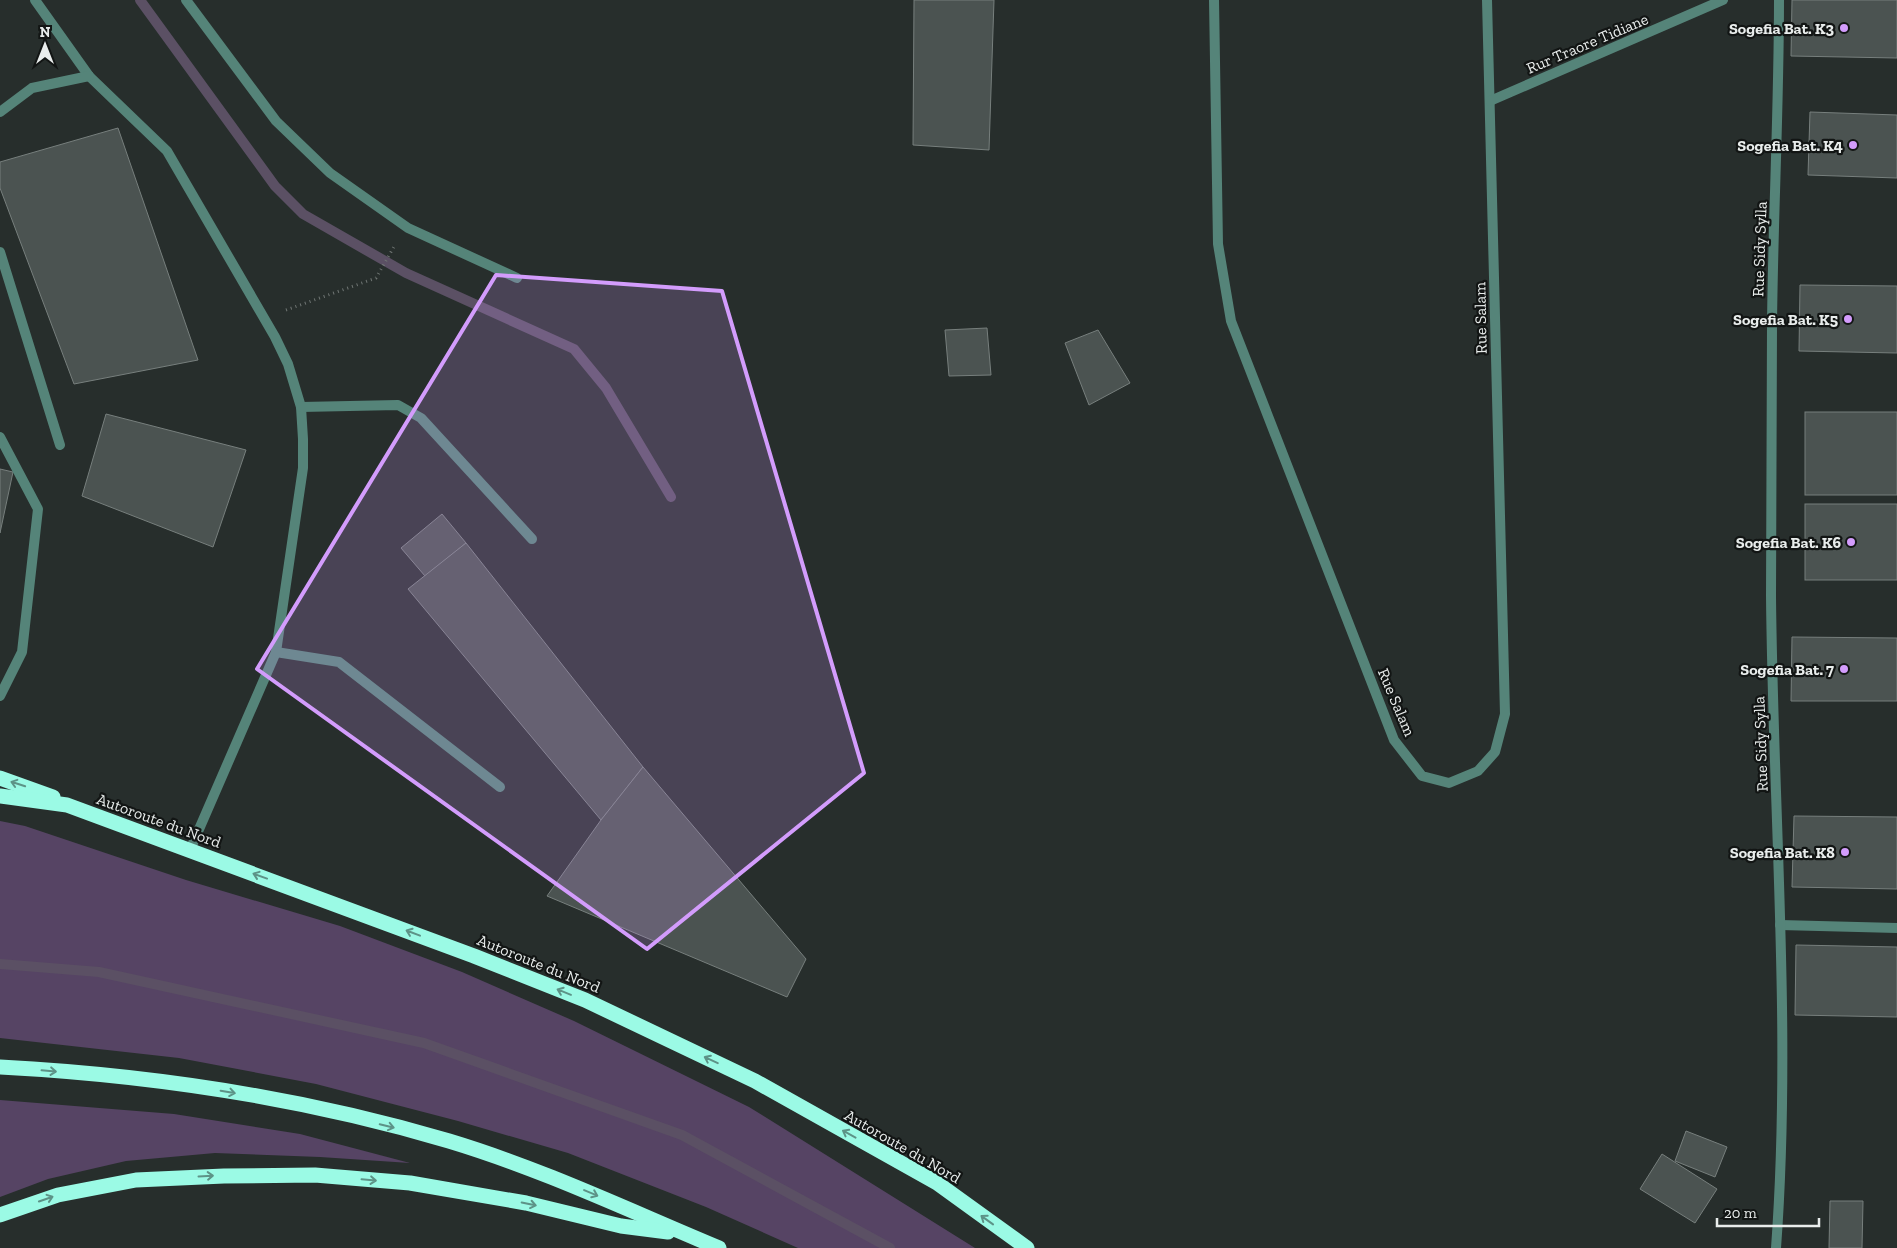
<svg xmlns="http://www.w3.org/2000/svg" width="1897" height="1248" viewBox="0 0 1897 1248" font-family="'Zilla Slab',serif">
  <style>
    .green { fill: #564464 }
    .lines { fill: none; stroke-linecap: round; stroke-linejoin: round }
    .stream { stroke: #5b5064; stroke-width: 10 }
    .building { fill: #4b5351; stroke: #777f7d }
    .path { stroke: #707674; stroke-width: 3; stroke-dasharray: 1 4; stroke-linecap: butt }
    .lane { stroke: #558479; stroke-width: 10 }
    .street { stroke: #558479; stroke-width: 10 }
    .highway { stroke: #9bfae5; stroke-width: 15 }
    .oneway { stroke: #5d9387 }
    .marked { fill: #d39cfc; fill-opacity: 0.2; stroke: #d39cfc; stroke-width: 4; stroke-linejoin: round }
    .poi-dot { fill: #d39cfc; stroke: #121514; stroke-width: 2 }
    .labels { text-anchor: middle; stroke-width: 4.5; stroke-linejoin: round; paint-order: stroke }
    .poi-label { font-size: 16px; font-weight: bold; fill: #e9edec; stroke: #121514; text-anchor: end }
    .street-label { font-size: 16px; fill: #e9edec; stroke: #121514 }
  </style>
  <rect width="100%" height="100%" fill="#272e2c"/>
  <g class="green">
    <polygon points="0,821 25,826 186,880 340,926 462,972 574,1021 749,1107 975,1248 798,1248 706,1207 568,1153 458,1121 316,1084 179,1058 0,1038"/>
    <polygon points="0,1100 174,1114 300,1134 410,1163 320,1157 215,1153 126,1161 48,1179 0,1197"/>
  </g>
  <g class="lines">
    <g class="stream">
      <polyline points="140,0 275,186 303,214 406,273 574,349 606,388 671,497"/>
      <polyline points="0,964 99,972 424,1043 682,1135 890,1248"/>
    </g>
  </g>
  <g class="building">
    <polygon points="914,0 994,0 989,150 913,145"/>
    <polygon points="1792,0 1897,0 1897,58 1791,56"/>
    <polygon points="1810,112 1897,115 1897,178 1808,175"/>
    <polygon points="118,128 198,360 74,384 0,188 0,162"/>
    <polygon points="1800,285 1897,286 1897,353 1799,351"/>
    <polygon points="987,328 991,375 949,376 945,330"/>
    <polygon points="1098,330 1130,383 1089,405 1065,343"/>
    <rect x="1805" y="412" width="92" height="83"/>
    <polygon points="106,414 246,450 213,547 82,496"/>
    <polygon points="0,469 13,472 0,533"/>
    <rect x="1805" y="504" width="92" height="76"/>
    <polygon points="442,514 466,543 425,576 401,548"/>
    <polygon points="466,543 643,767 601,820 408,589"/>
    <polygon points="1792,637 1897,638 1897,701 1791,701"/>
    <polygon points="643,767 806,959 787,997 547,896 601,820"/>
    <polygon points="1794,816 1897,817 1897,889 1792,887"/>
    <polygon points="1796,945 1897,947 1897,1017 1795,1015"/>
    <polygon points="1686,1131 1727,1147 1715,1177 1675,1161"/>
    <polygon points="1662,1154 1717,1189 1695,1223 1640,1189"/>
    <polygon points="1830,1201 1863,1201 1862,1248 1829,1248"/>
  </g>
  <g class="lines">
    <polyline class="path" points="286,310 376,278 395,245"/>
    <g class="lane">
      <polyline points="35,0 89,76 167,151 275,337 288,364 301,407 303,439 303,468 276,652 190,850"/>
      <polyline points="0,112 32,88 89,76"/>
      <polyline points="0,252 60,445"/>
      <polyline points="301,407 398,405 421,418 532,539"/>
      <polyline points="0,437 38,509 22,652 0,696"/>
      <polyline points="276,652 339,662 500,787"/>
    </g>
    <g class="street">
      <polyline points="186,0 276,121 330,173 408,228 517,278"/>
      <polyline points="1214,0 1218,244 1231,321 1394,740 1422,776 1449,783 1478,771 1495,752 1505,714 1487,0"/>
      <polyline points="1490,101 1723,0"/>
      <polyline points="1780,925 1897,928"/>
      <path d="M1776,1248C1792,1031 1773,813 1771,596C1771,506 1771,416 1772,326C1773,217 1779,109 1779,0"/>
    </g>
    <g class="highway">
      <polyline points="0,778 53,797"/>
      <polyline points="0,796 67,805 474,956 585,1000 755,1081 937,1183 1027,1248"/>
      <path d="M0,1067C151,1075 304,1098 449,1141C542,1169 630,1211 719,1248"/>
      <polyline points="0,1215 58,1195 136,1180 224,1176 315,1175 410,1183 526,1203 621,1226 668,1232"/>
    </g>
  </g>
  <defs><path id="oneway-shaft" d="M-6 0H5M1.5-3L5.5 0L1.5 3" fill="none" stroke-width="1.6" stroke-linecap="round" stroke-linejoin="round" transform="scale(1.25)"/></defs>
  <g class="oneway">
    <use href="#oneway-shaft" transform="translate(18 784) rotate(-162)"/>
    <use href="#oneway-shaft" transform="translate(260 876) rotate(-160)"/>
    <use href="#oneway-shaft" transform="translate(413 933) rotate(-159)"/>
    <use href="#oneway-shaft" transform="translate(564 992) rotate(-158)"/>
    <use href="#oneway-shaft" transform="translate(711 1060) rotate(-155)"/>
    <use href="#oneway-shaft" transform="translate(49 1071) rotate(5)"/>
    <use href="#oneway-shaft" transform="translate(228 1092) rotate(10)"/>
    <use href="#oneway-shaft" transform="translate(387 1126) rotate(14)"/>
    <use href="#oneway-shaft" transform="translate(849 1134) rotate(-151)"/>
    <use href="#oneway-shaft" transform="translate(206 1176) rotate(-3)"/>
    <use href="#oneway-shaft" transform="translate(369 1180) rotate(5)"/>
    <use href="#oneway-shaft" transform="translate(591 1193) rotate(23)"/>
    <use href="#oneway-shaft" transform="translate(46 1199) rotate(-19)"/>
    <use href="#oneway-shaft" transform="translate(529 1204) rotate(12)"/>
    <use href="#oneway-shaft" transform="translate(987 1220) rotate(-144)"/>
  </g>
  <path class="marked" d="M496,275L722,291L864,773L647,949L257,669Z"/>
  <g class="poi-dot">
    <circle cx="1844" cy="28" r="5"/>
    <circle cx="1853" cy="145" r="5"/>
    <circle cx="1848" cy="319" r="5"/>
    <circle cx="1851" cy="542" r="5"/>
    <circle cx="1844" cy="669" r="5"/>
    <circle cx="1845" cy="852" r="5"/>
  </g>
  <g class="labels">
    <g class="poi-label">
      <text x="1834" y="34">Sogefia Bat. K3</text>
      <text x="1843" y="151">Sogefia Bat. K4</text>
      <text x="1838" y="325">Sogefia Bat. K5</text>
      <text x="1841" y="548">Sogefia Bat. K6</text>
      <text x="1834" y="675">Sogefia Bat. 7</text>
      <text x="1835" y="858">Sogefia Bat. K8</text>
    </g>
    <g class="street-label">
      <text transform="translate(1587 43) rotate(-23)" y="6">Rur Traore Tidiane</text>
      <text transform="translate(1759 249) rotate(-88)" y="6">Rue Sidy Sylla</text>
      <text transform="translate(1480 318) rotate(-91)" y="6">Rue Salam</text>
      <text transform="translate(1397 702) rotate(67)" y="6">Rue Salam</text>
      <text transform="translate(1760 744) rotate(-92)" y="6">Rue Sidy Sylla</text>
      <text transform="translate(159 820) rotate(20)" y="6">Autoroute du Nord</text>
      <text transform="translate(539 963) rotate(22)" y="6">Autoroute du Nord</text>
      <text transform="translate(903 1146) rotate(30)" y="6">Autoroute du Nord</text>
    </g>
  </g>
  <g transform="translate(45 45)" stroke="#121514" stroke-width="4" paint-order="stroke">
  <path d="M0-4L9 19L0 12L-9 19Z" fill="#e9edec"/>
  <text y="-8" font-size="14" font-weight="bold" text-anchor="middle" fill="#e9edec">N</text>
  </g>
  <path d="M1717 1218v8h102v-8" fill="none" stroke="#e9edec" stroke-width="2.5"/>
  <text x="1724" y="1218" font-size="15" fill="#e9edec" stroke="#121514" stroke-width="4" paint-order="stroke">20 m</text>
</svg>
